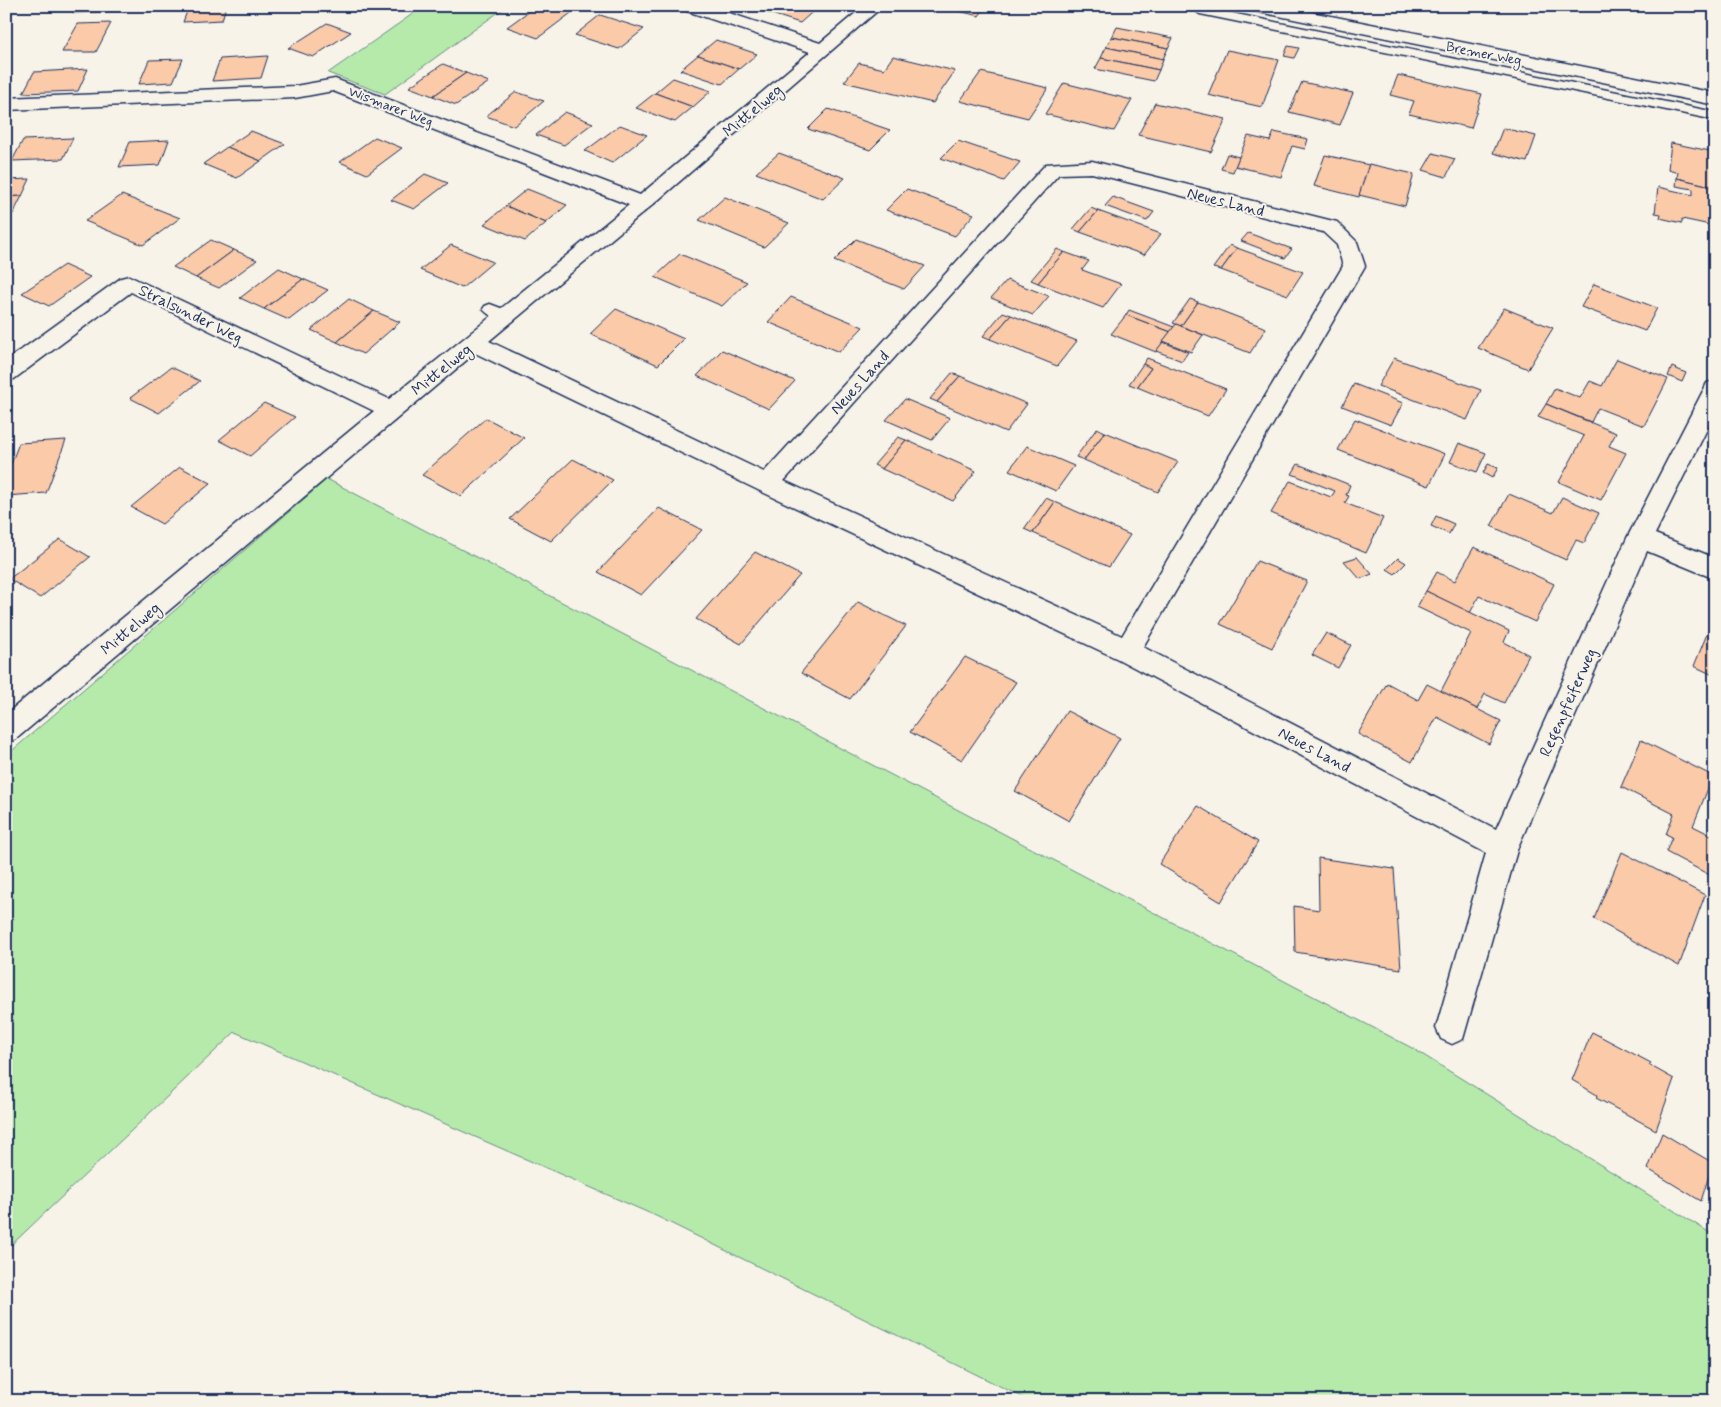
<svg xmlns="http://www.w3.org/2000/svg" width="1721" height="1407" viewBox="0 0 1721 1407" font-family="Mynerve,sans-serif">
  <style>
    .green { fill: #b6eaab; stroke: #688c84 }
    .building { fill: #facaa9; stroke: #1b2f5e }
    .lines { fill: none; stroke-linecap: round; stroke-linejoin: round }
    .service-casing { stroke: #1b2f5e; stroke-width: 3 }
    .minor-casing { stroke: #1b2f5e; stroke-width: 3 }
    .service { fill: #f7f3e8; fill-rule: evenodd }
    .minor { fill: #f7f3e8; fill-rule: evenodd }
    .labels { text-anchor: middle; stroke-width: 4; stroke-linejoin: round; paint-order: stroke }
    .far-street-label { font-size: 14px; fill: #1b2f5e; stroke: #f7f3e8 }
    .street-label { font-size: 16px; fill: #1b2f5e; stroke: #f7f3e8 }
  </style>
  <rect width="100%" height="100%" fill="#f7f3e8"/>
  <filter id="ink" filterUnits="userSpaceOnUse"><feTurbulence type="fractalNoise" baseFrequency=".02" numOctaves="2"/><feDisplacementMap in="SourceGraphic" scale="10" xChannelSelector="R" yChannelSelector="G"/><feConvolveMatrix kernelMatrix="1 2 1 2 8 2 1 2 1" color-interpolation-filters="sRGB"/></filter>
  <g filter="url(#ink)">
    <g class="green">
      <polygon points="424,6 507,6 385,94 328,73"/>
      <polygon points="327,479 1412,1048 1715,1236 1715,1401 1030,1401 656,1216 235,1032 6,1250 6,756"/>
    </g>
    <g class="building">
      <polygon points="76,6 128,6 126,11 73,13"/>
      <polygon points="189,6 226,6 222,20 183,22"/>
      <polygon points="536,6 578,6 579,7 538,38 507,27"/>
      <polygon points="772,6 819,6 800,23 765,12"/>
      <polygon points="939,6 986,6 979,16"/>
      <polygon points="600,15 644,29 619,49 575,35"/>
      <polygon points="111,23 96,52 62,52 78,24"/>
      <polygon points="327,23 351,32 313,57 288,48"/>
      <polygon points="1117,27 1173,38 1168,48 1112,37"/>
      <polygon points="1112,37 1168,48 1163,59 1106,47"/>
      <polygon points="716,40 757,54 739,69 698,55"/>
      <polygon points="1288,46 1299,48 1294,58 1284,56"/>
      <polygon points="1106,47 1163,59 1159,70 1101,58"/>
      <polygon points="1227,50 1279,60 1262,107 1208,95"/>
      <polygon points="698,55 739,69 722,84 680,70"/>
      <polygon points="268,56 261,78 212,81 220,59"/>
      <polygon points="893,56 955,71 933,103 844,82 859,63 884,69"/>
      <polygon points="1101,58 1159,70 1154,81 1095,69"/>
      <polygon points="183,59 173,82 139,84 149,60"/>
      <polygon points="443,64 466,73 433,96 409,87"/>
      <polygon points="88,69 78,91 23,93 34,72"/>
      <polygon points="981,72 1048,88 1028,118 960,101"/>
      <polygon points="466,73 489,82 456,105 433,96"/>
      <polygon points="1398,75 1482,94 1471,128 1409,114 1414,101 1390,95"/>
      <polygon points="673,78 711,91 693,107 655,93"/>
      <polygon points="1302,82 1353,93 1340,125 1289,112"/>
      <polygon points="1064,83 1132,100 1114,131 1045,114"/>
      <polygon points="516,92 544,101 514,126 486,116"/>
      <polygon points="655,93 693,107 675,122 636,108"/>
      <polygon points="1155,103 1226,119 1211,152 1138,135"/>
      <polygon points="828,109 890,130 870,150 808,129"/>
      <polygon points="565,112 593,123 564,145 536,135"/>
      <polygon points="620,125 647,135 612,163 585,151"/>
      <polygon points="1503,128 1536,136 1527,162 1493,153"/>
      <polygon points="251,131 285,144 261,161 227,147"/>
      <polygon points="1274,132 1308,139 1305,149 1292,146 1281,177 1235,166 1248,136 1270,141"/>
      <polygon points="375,137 402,148 367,174 340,162"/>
      <polygon points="73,138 63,159 12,161 23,140"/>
      <polygon points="169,140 160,165 119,167 130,142"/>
      <polygon points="958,141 1020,162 1004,181 941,158"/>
      <polygon points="1671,143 1715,152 1715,187 1677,178 1678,172 1668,169"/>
      <polygon points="227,147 261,161 237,178 203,164"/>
      <polygon points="779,153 845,178 823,199 756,173"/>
      <polygon points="1433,153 1455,159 1446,177 1423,170"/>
      <polygon points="1227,154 1239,157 1233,172 1221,169"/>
      <polygon points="1325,155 1369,165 1359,197 1314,186"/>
      <polygon points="1369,164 1414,174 1405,206 1359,195"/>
      <polygon points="425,174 448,183 414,209 391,200"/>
      <polygon points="1677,178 1715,187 1715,226 1682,219 1682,223 1660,218 1661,214 1655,213 1658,187 1693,195 1693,189 1676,186"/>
      <polygon points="30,179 22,196 6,197 6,180"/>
      <polygon points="527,189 567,205 546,223 506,206"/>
      <polygon points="907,189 974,214 955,236 886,210"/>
      <polygon points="122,195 180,218 143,245 85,221"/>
      <polygon points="22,196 13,214 6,214 6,197"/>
      <polygon points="725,197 789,223 764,247 699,220"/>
      <polygon points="1113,197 1154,212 1147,221 1105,206"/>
      <polygon points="506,206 546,223 525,241 484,224"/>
      <polygon points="1091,208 1098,211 1080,232 1073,229"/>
      <polygon points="1098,211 1161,234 1144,255 1080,232"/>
      <polygon points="1248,233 1292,249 1285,258 1241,241"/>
      <polygon points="856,239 925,266 904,289 834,261"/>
      <polygon points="211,240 234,250 196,278 173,267"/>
      <polygon points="451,245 493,262 462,288 420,270"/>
      <polygon points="1230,245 1237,248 1221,270 1213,268"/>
      <polygon points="1237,248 1303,272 1288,295 1221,270"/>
      <polygon points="1057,249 1064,252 1038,283 1031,280"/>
      <polygon points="234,250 257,260 219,288 196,278"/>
      <polygon points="1064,252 1089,261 1082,270 1121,284 1103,308 1038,283"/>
      <polygon points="680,254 747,282 722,306 655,277"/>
      <polygon points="64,265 90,277 49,306 22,293"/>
      <polygon points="279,268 303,279 264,309 240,298"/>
      <polygon points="303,279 328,290 289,320 264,309"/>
      <polygon points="1007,280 1049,296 1033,315 991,298"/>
      <polygon points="1594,284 1657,308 1645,331 1581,307"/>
      <polygon points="791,297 863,327 839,352 768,322"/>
      <polygon points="349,299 374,311 337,342 311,330"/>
      <polygon points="1190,299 1198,302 1181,326 1173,323"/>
      <polygon points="1198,302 1266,328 1250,353 1181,326"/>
      <polygon points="1504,308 1553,328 1528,369 1478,348"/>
      <polygon points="616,309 684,339 658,365 590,334"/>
      <polygon points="1129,310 1174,327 1171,332 1126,315"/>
      <polygon points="374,311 400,322 363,354 337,342"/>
      <polygon points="1003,312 1011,315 990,339 983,336"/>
      <polygon points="1011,315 1077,341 1057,366 990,339"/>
      <polygon points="1126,315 1171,332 1156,352 1111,334"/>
      <polygon points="1176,324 1203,335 1191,352 1163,341"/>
      <polygon points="1163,342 1188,352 1182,361 1156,351"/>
      <polygon points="722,350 795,381 769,409 697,376"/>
      <polygon points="1147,358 1226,389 1208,416 1137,387 1151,368 1143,364"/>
      <polygon points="1394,358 1481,390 1467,420 1378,386"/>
      <polygon points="1617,359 1668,379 1644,426 1598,408 1591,422 1546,404 1555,388 1580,398 1590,381 1602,386"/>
      <polygon points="1143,364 1151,368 1137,387 1129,384"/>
      <polygon points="171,367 200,381 159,413 130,398"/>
      <polygon points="1672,367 1686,373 1682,382 1668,376"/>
      <polygon points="952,373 960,376 937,402 930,399"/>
      <polygon points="960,376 1027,404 1006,432 937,402"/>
      <polygon points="1354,384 1403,403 1391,425 1342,406"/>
      <polygon points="905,399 950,418 932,440 886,420"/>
      <polygon points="264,403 295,417 250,456 219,440"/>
      <polygon points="1546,404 1616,433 1609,446 1626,453 1601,500 1559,482 1584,436 1538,417"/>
      <polygon points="486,418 524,438 461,496 422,475"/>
      <polygon points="1355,419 1445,454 1429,486 1338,450"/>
      <polygon points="1097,428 1105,432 1084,460 1076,457"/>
      <polygon points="1105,432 1178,462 1158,492 1084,460"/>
      <polygon points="898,437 906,440 882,469 874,465"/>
      <polygon points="66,440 46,493 6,496 6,477 19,443"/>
      <polygon points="906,440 976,471 953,501 882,469"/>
      <polygon points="1459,443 1486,453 1477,472 1450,462"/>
      <polygon points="1027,446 1074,466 1056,491 1009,470"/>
      <polygon points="573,459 613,480 551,541 510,519"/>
      <polygon points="1298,464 1350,485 1346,495 1349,496 1345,503 1383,518 1366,553 1271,513 1290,481 1331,497 1335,491 1292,474"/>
      <polygon points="1488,464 1498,468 1492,478 1483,473"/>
      <polygon points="180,467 211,483 162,524 131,507"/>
      <polygon points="1509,494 1553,513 1562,497 1599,513 1584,543 1576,540 1566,560 1491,526"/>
      <polygon points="1046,498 1055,502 1033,533 1024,529"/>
      <polygon points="1055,502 1130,535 1109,567 1033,533"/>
      <polygon points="659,508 702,530 641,595 598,572"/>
      <polygon points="1436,516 1454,524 1449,534 1431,526"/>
      <polygon points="60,539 90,557 40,598 9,579"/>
      <polygon points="1474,547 1554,584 1535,622 1479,596 1470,613 1426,591 1437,572 1455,581"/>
      <polygon points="755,552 800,575 741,644 696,619"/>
      <polygon points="1357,557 1372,574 1360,579 1344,561"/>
      <polygon points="1398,558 1406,563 1395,574 1387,569"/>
      <polygon points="1257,561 1307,581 1272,648 1220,624"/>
      <polygon points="1426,591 1509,631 1504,642 1529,655 1504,703 1485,694 1477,709 1441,691 1471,633 1417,607"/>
      <polygon points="858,602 906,626 850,699 801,673"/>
      <polygon points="1713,619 1715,620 1715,676 1694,666"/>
      <polygon points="1326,633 1351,645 1338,668 1312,655"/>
      <polygon points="965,657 1016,682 962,760 910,732"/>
      <polygon points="1387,683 1418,700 1427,684 1501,721 1489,744 1437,717 1412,762 1358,734"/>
      <polygon points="1067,711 1120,738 1069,821 1015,791"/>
      <polygon points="1641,740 1713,776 1693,826 1715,837 1715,878 1666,852 1672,837 1666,834 1674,814 1621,787"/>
      <polygon points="1198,806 1258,842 1221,902 1159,864"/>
      <polygon points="1622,852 1705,895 1679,966 1594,919"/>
      <polygon points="1318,858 1394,869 1401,969 1295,952 1294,906 1319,910"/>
      <polygon points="1592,1032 1651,1063 1649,1065 1674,1079 1656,1130 1596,1098 1597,1095 1572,1080"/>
      <polygon points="1662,1133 1713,1163 1701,1201 1648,1169"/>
    </g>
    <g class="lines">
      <g class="service-casing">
        <g id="service">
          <polygon points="1196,6 1208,6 1207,8 1715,112 1715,120 1200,14 1194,10"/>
          <path d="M490,304L511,312L513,316L511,320C502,322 488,316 483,309L485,306Z"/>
        </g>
      </g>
      <g class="minor-casing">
        <g id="minor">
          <path d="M682,6H708L820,43L864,6H883L650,207L489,341L764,472L1046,164L1092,161L1337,222L1357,242L1365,266L1143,647L1496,829L1627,538L1704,389L1707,383L1715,381V413L1655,534L1715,558V579L1647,551L1518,847L1463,1039L1452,1044L1441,1039L1436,1028L1486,853L1118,659L758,490L475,353L16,739L6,743V714L374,411L131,292L14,379L6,381V361L121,278L129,276L389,399L629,205L333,91L295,98L6,110V98L295,86L335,79L640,195L810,52L684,10ZM1092,173L1323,232L1337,245L1343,266L1122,636L784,481L1059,174Z"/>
          <polygon points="1246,6 1281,6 1715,93 1715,105 1254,11 1248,10"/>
        </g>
      </g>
      <use href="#service" class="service"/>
      <use href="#minor" class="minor"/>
    </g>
  </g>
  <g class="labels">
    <g class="far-street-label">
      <text transform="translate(1484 53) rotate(11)" y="5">Bremer Weg</text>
      <text transform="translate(391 106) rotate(21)" y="5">Wismarer Weg</text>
    </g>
    <g class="street-label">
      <text transform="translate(752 110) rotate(-40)" y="6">Mittelweg</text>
      <text transform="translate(1226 201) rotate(14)" y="6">Neues Land</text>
      <text transform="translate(191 313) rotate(26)" y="6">Stralsunder Weg</text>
      <text transform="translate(441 369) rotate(-39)" y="6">Mittelweg</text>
      <text transform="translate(859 382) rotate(-48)" y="6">Neues Land</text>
      <text transform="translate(130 628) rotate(-40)" y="6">Mittelweg</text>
      <text transform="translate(1567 702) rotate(-66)" y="6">Regenpfeiferweg</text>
      <text transform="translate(1315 749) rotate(28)" y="6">Neues Land</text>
    </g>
  </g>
  <rect width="1721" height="1407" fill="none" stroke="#f7f3e8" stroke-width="25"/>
  <rect x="12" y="12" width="1696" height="1382" fill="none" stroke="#1b2f5e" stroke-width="2" filter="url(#ink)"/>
</svg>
